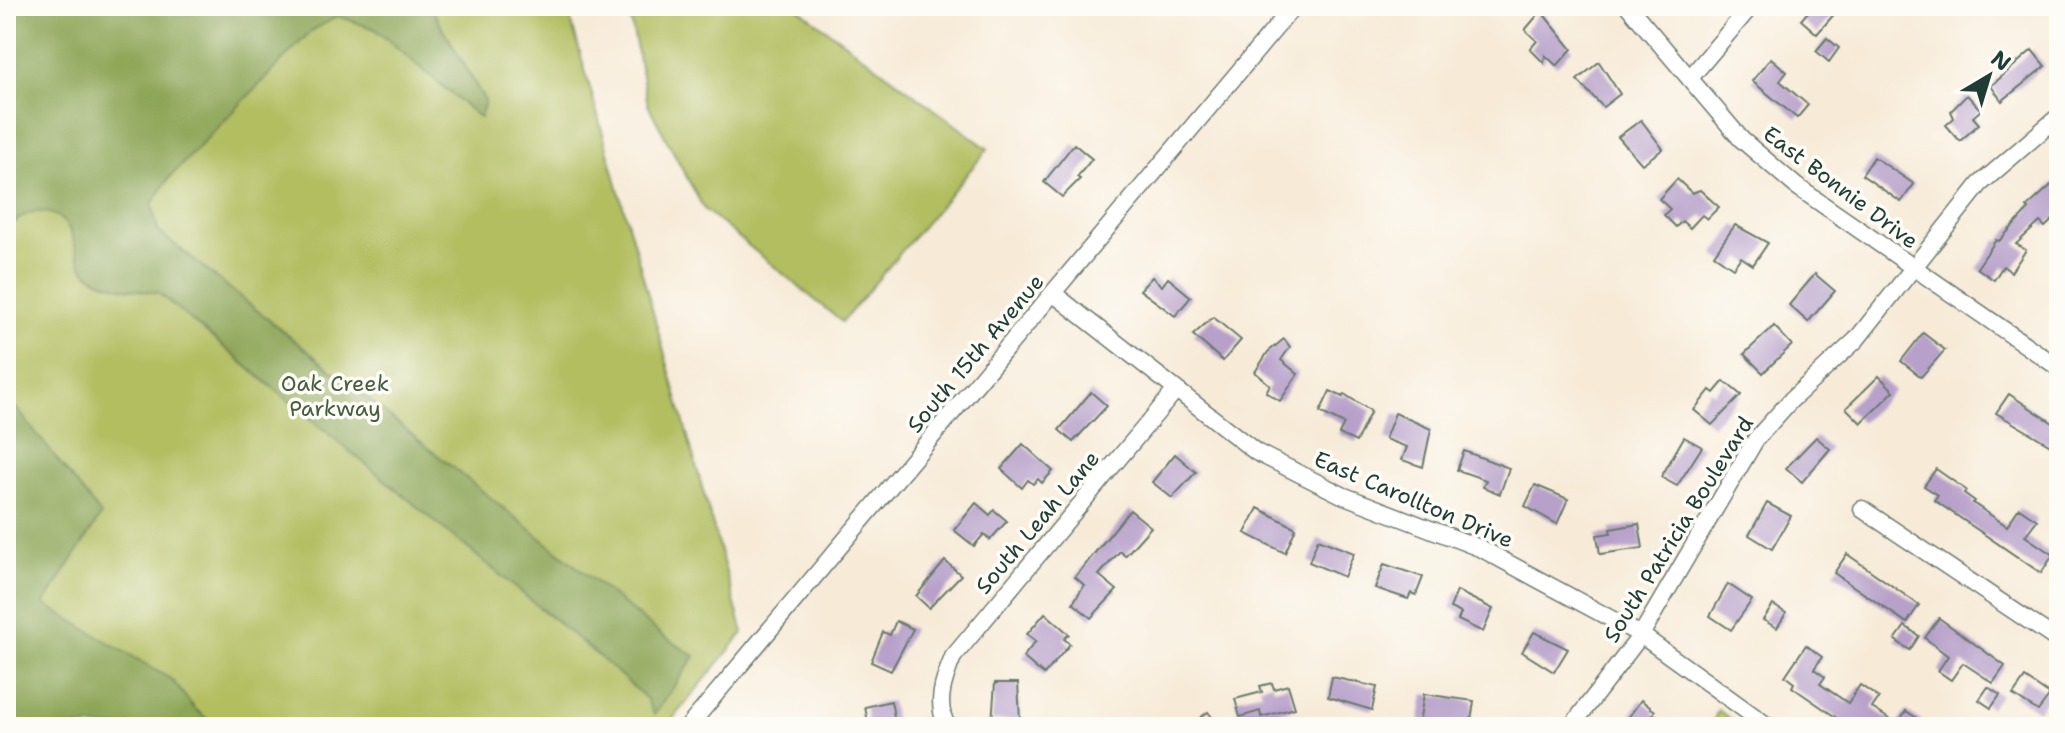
<svg xmlns="http://www.w3.org/2000/svg" width="2065" height="733" viewBox="0 0 2065 733" font-family="'Shantell Sans',sans-serif">
  <style>
    .green { fill: #b2be60; stroke: #687e4a; stroke-width: 2 }
    .forest { fill: #8da556; stroke: #567145; stroke-width: 2 }
    .building { fill: #b7a0ca }
    .lines { fill: none; stroke-linecap: round; stroke-linejoin: round }
    .minor-casing { stroke: #6b7a6d; stroke-width: 19 }
    .minor { stroke: #fff; stroke-width: 16 }
    .labels { text-anchor: middle; stroke-width: 7; stroke-linejoin: round; paint-order: stroke }
    .street-label { font-size: 22px; fill: #1f3d34; stroke: #fdfcf7 }
    .park-label { font-size: 22px; fill: #445d3f; stroke: #fdfcf7 }
  </style>
  <rect width="100%" height="100%" fill="#fdfcf7"/>
  <filter id="ink" filterUnits="userSpaceOnUse"><feTurbulence type="fractalNoise" baseFrequency=".0125" numOctaves="2"/><feDisplacementMap in="SourceGraphic" scale="16" xChannelSelector="R" yChannelSelector="G"/><feConvolveMatrix kernelMatrix="1 2 1 2 8 2 1 2 1" color-interpolation-filters="sRGB"/></filter>
  <filter id="wash" filterUnits="userSpaceOnUse"><feTurbulence type="fractalNoise" baseFrequency=".006" numOctaves="4" result="noise"/><feDisplacementMap in="SourceGraphic" scale="32" xChannelSelector="R" yChannelSelector="G"/><feGaussianBlur stdDeviation="1.8" result="paint"/><feColorMatrix in="noise" values="0 0 0 0 0 0 0 0 0 0 0 0 0 0 0 0 0 1.4 0 .05"/><feComposite in="paint" operator="in"/></filter>
  <g filter="url(#wash)">
    <rect width="100%" height="100%" fill="#f7ebd8"/>
    <g class="green">
      <polygon points="6,6 567,6 743,633 666,727 6,727"/>
      <polygon points="628,6 795,6 988,149 842,322 704,209 648,105"/>
      <polygon points="1718,710 1742,727 1711,727"/>
    </g>
    <g class="forest">
      <path d="M6,6H430L485,101L480,118L375,29L338,16L310,32L169,178L152,204L158,231L663,636L695,656L654,715L647,699L602,659L158,293C138,290 101,287 86,271C74,259 77,238 67,226C50,202 17,211 6,234Z"/>
      <polygon points="6,395 101,515 44,604 172,680 195,709 217,727 6,727"/>
    </g>
    <g id="blocks">
      <g class="building">
        <polygon points="1813,6 1829,6 1836,12 1817,34 1801,20"/>
        <polygon points="1541,11 1572,49 1557,66 1545,55 1544,63 1530,49 1537,41 1525,30"/>
        <polygon points="1827,38 1839,48 1829,62 1816,51"/>
        <polygon points="2032,50 2045,66 2002,101 1991,86"/>
        <polygon points="1771,58 1787,72 1780,81 1808,105 1797,118 1752,81"/>
        <polygon points="1599,62 1620,94 1603,107 1577,80"/>
        <polygon points="1967,95 1981,110 1973,117 1979,124 1960,141 1946,125 1954,118 1951,111"/>
        <polygon points="1641,120 1663,149 1642,164 1618,137"/>
        <polygon points="1074,144 1092,159 1077,177 1080,179 1062,197 1044,182"/>
        <polygon points="1874,157 1914,184 1901,202 1862,175"/>
        <polygon points="2059,178 2059,214 2045,227 2040,222 2016,244 2026,250 2011,272 2003,266 1994,280 1977,268 1996,240 1999,241 2029,209 2027,207"/>
        <polygon points="1677,179 1692,193 1700,190 1719,207 1707,219 1702,215 1690,228 1682,221 1676,227 1664,215 1670,209 1659,199"/>
        <polygon points="1735,225 1768,243 1753,265 1741,257 1733,268 1714,255"/>
        <polygon points="1815,274 1835,291 1808,322 1789,305"/>
        <polygon points="1152,277 1162,286 1168,278 1191,297 1175,316 1140,290"/>
        <polygon points="1213,317 1241,340 1223,361 1193,335"/>
        <polygon points="1774,326 1792,345 1763,373 1744,354"/>
        <polygon points="1923,333 1945,350 1921,377 1901,361"/>
        <polygon points="1284,339 1290,347 1281,360 1298,374 1280,401 1266,392 1270,385 1255,372 1268,352"/>
        <polygon points="1879,376 1894,391 1861,423 1846,408"/>
        <polygon points="1724,381 1741,395 1712,425 1694,410 1710,390 1714,393"/>
        <polygon points="1330,391 1343,397 1344,394 1371,411 1356,442 1339,434 1344,424 1320,412"/>
        <polygon points="1091,392 1107,406 1073,442 1059,430"/>
        <polygon points="2009,394 2059,427 2059,450 1996,413"/>
        <polygon points="1395,413 1431,429 1423,467 1402,460 1407,447 1385,439"/>
        <polygon points="1684,437 1702,447 1677,486 1661,477"/>
        <polygon points="1816,437 1830,449 1802,482 1786,468"/>
        <polygon points="1023,444 1053,471 1042,483 1038,479 1033,484 1028,480 1022,488 1001,469"/>
        <polygon points="1464,451 1509,468 1500,494 1483,487 1486,480 1457,470"/>
        <polygon points="1175,454 1196,472 1172,498 1152,482"/>
        <polygon points="1936,469 1966,490 1964,493 1975,501 1973,503 2007,526 2019,508 2037,520 2025,536 2053,555 2041,573 1934,500 1938,495 1924,486"/>
        <polygon points="1535,485 1568,499 1557,524 1525,506"/>
        <polygon points="976,503 990,515 994,510 1007,521 990,540 984,534 974,546 954,530"/>
        <polygon points="1767,503 1791,516 1772,549 1749,535"/>
        <polygon points="1258,508 1296,528 1285,553 1245,533"/>
        <polygon points="1130,510 1151,527 1125,556 1120,551 1099,575 1117,590 1091,618 1073,603 1084,585 1075,577"/>
        <polygon points="1639,524 1643,548 1600,554 1597,535 1611,533 1610,529"/>
        <polygon points="1318,539 1354,553 1344,577 1309,562"/>
        <polygon points="1847,554 1919,605 1907,623 1834,573"/>
        <polygon points="945,561 961,575 929,608 916,596"/>
        <polygon points="1384,564 1423,577 1416,595 1411,593 1408,599 1375,588"/>
        <polygon points="1728,584 1752,600 1731,630 1710,616"/>
        <polygon points="1457,591 1493,609 1483,632 1458,620 1461,613 1450,608"/>
        <polygon points="1773,605 1786,613 1777,628 1763,620"/>
        <polygon points="1045,613 1069,634 1064,639 1070,644 1044,675 1023,657 1036,641 1027,634"/>
        <polygon points="1939,618 2005,666 1993,683 1963,663 1951,680 1938,671 1948,656 1925,638"/>
        <polygon points="896,621 913,629 891,671 871,662 883,632 890,635"/>
        <polygon points="1905,626 1919,636 1910,650 1895,640"/>
        <polygon points="1534,632 1568,649 1554,672 1522,652"/>
        <polygon points="1806,645 1822,657 1814,669 1825,677 1820,684 1848,703 1860,685 1879,698 1872,708 1897,724 1906,711 1930,727 1850,727 1792,687 1794,683 1785,676"/>
        <polygon points="1332,677 1377,687 1372,710 1328,697"/>
        <polygon points="2025,678 2050,695 2038,711 2013,695"/>
        <polygon points="995,683 1018,683 1020,720 992,721"/>
        <polygon points="1272,683 1274,689 1288,685 1295,708 1261,717 1260,711 1240,717 1235,699 1262,692 1260,686"/>
        <polygon points="1988,687 2000,695 1991,708 1979,700"/>
        <polygon points="1424,694 1474,701 1470,727 1419,723"/>
        <polygon points="1641,700 1655,711 1653,714 1672,727 1631,727 1634,722 1628,718"/>
        <polygon points="891,701 896,727 869,727 865,707"/>
        <polygon points="1208,712 1220,727 1188,727"/>
      </g>
    </g>
  </g>
  <g filter="url(#ink)">
    <use href="#blocks" fill-opacity="0" stroke="#6b7a6d" stroke-width="2"/>
    <g class="lines">
      <g class="minor-casing">
        <g id="minor">
          <polyline points="1628,6 1741,139 1796,186 2059,368"/>
          <polyline points="1690,78 1751,6"/>
          <polyline points="1054,294 1256,452 1342,495 1482,549 1641,635 1769,727"/>
          <polyline points="1862,509 2059,641"/>
          <polyline points="688,727 1294,6"/>
          <path d="M948,727C934,705 944,679 953,657L1175,391"/>
          <polyline points="1571,727 1641,635 1756,439 1791,400 1856,340 1980,184 2059,116"/>
        </g>
      </g>
      <use href="#minor" class="minor"/>
    </g>
  </g>
  <g class="labels">
    <g class="street-label">
      <text transform="translate(1841 187) rotate(37)" y="8">East Bonnie Drive</text>
      <text transform="translate(975 353) rotate(-50)" y="8">South 15th Avenue</text>
      <text transform="translate(1414 499) rotate(23)" y="8">East Carollton Drive</text>
      <text transform="translate(1037 522) rotate(-50)" y="8">South Leah Lane</text>
      <text transform="translate(1678 529) rotate(-58)" y="8">South Patricia Boulevard</text>
    </g>
    <g class="park-label">
      <text x="335" y="391">Oak Creek<tspan x="335" dy="25">Parkway</tspan></text>
    </g>
  </g>
  <rect width="2065" height="733" fill="none" stroke="#fdfcf7" stroke-width="32"/>
  <g transform="translate(1989 76) rotate(38)" stroke="#fdfcf7" stroke-width="6" paint-order="stroke">
  <path d="M0-6L14 30L0 20L-14 30Z" fill="#1f3d34"/>
  <text y="-12" font-size="22" font-weight="bold" text-anchor="middle" fill="#1f3d34">N</text>
  </g>
</svg>
